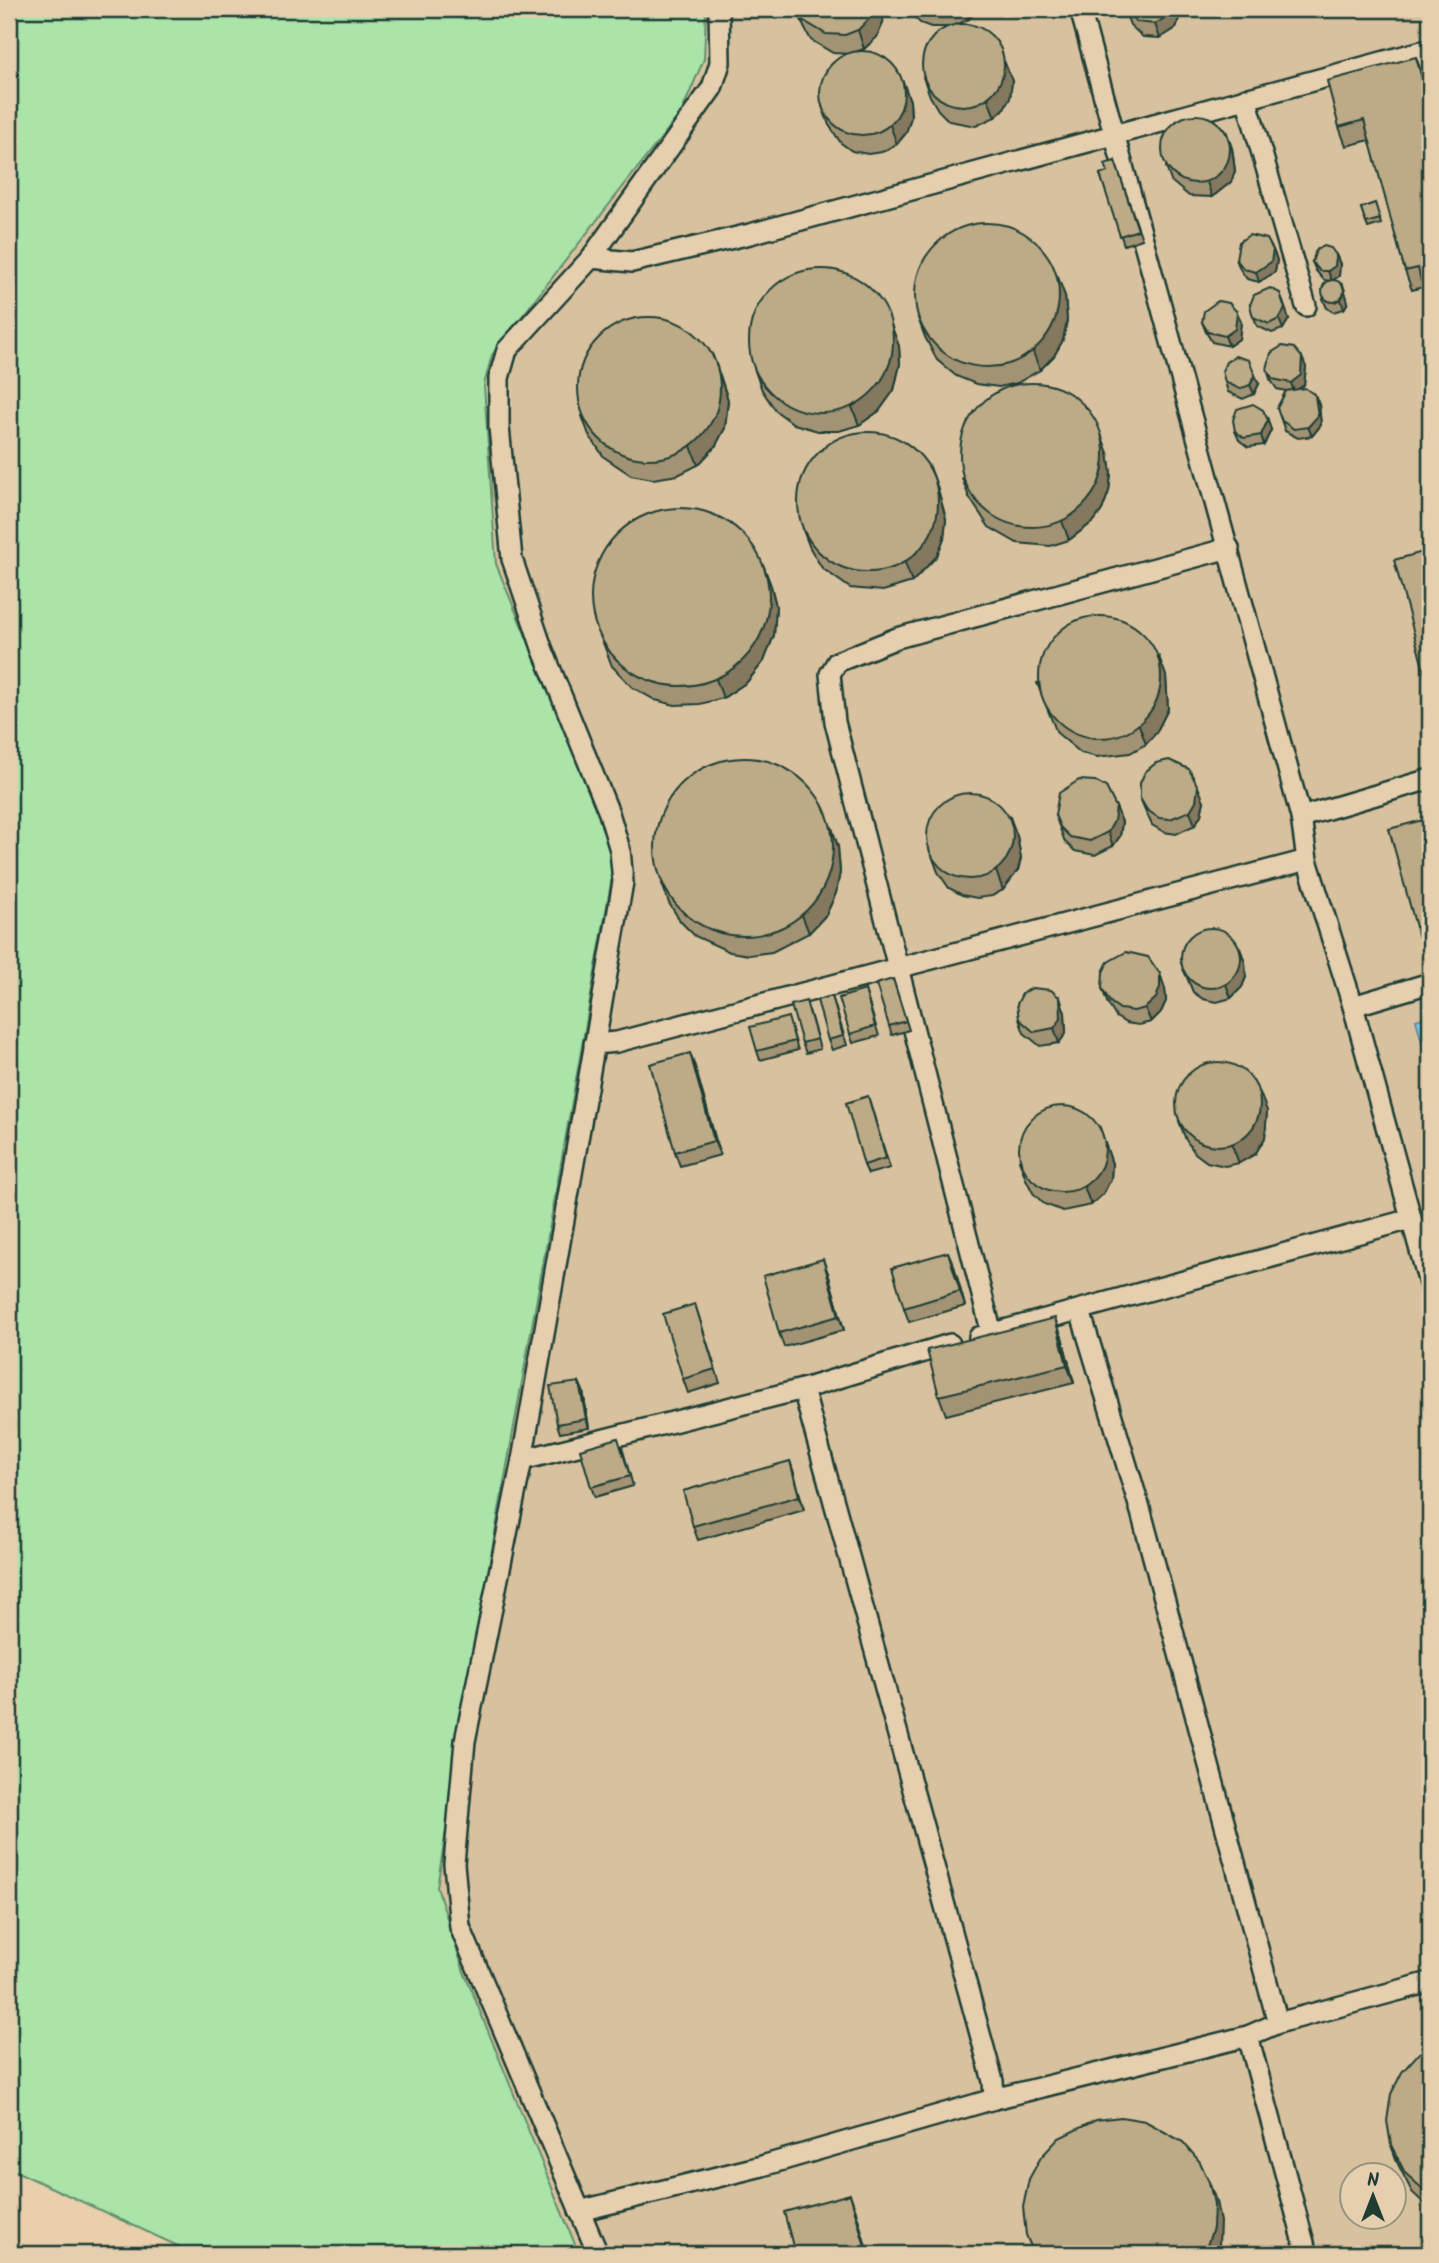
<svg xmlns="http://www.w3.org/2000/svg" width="1439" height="2263" viewBox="0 0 1439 2263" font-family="Kalam,sans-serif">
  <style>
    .built { fill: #d8c19e; fill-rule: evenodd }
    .green { fill: #aae4a9; stroke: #64906e; stroke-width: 2 }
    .water { fill: #8ac7ea; stroke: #5f90a1; stroke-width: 2 }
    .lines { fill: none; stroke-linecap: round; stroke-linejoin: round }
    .minor-casing { stroke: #1f3d34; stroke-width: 24 }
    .minor { stroke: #e6cfaf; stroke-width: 19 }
    .wall { fill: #a39374; stroke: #1f3d34; stroke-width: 2 }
    .shaded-wall { fill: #84785e; stroke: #1f3d34; stroke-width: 2 }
    .building { fill: #bdab87; stroke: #1f3d34; stroke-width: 2 }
  </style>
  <rect width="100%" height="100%" fill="#e9cfab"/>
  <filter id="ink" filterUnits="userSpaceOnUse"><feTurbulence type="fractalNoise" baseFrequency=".0143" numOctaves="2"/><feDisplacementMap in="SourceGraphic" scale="14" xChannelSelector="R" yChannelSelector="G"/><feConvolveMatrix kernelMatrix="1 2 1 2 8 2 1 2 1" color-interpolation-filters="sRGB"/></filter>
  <g filter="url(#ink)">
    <path class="built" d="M706,9H1430V2254H579L464,1972L437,1887L485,1589L611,883L603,823L496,564L484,385L492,355L682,111L704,59ZM1352,2176H1394V2218H1352Z"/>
    <polygon class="green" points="9,9 706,9 704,59 682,111 492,355 484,385 496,564 603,823 611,849 611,883 485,1589 437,1887 464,1972 579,2254 195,2254 9,2168"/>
    <polygon class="water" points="1430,1016 1430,1072 1416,1020"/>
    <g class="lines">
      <g class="minor-casing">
        <g id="minor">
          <polyline points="1080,9 1301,817 1307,860 1353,1006 1430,1287"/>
          <polyline points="1246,98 1306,306"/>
          <polyline points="591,258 632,262 750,234 1422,51 1430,81"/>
          <polyline points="1301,817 1430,779"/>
          <polyline points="1353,1006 1430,983"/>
          <polyline points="594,1044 617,1042 1307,860"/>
          <polyline points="1080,1311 1141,1512 1278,2023"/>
          <polyline points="992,1334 835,722 830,674 837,662 897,638 1229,548"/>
          <polyline points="979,1337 1411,1219"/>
          <polyline points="803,1389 993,2081 994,2099"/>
          <polyline points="522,1460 803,1389 950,1344"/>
          <polyline points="1248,2036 1307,2254"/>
          <polyline points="579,2211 762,2166 994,2099 1248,2036 1278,2023 1430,1982"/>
          <polyline points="598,2254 460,1927 454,1864 465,1741 522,1460 623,882 620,850 609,813 542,648 512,559 499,427 499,378 507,350 591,258 712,88 720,63 719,9"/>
        </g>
      </g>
      <use href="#minor" class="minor"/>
    </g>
    <g class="wall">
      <polygon points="797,9 883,23 877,37 864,49 855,52 903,82 910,101 911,117 906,133 897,144 882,152 868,154 852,151 841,143 829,125 822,106 850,54 833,53 811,40 804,27"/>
      <polygon points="907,9 977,9 969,19 958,24 1012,81 1010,98 1003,110 995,117 976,126 949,121 938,110 930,96 923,77 947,27 931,27 920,23"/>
      <polygon points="1124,9 1181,11 1176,28 1160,38 1143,37 1130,25"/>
      <polygon points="1196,9 1226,9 1225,11 1212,16"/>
      <polygon points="1423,76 1430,103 1430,299 1428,300 1423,287 1412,290 1405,271 1370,140 1346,146 1339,127"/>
      <polygon points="1232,148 1235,171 1231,182 1212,197 1189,196 1171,181 1166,167"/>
      <polygon points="1115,161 1142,239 1124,245 1100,174 1108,172"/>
      <polygon points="1375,203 1381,224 1368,228 1361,208"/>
      <polygon points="1273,250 1277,260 1275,272 1259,282 1247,279 1240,269 1236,259"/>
      <polygon points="1336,255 1340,264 1339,276 1332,280 1343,285 1348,302 1344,309 1333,312 1327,308 1323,299 1331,281 1324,280 1316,271 1312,262"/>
      <polygon points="1065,296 1067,320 1063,340 1054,356 1040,370 1017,383 999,387 976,384 956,376 937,360 925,337 918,318"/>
      <polygon points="1250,305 1289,319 1283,329 1272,333 1257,326"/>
      <polygon points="1202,322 1241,322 1239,339 1229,346 1212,342 1206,332"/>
      <polygon points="899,346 900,364 894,390 879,411 859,425 839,431 818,431 794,424 776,411 762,390 755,371"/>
      <polygon points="1306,367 1304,385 1299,389 1315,395 1319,405 1321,425 1312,436 1298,438 1285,431 1277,408 1286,391 1277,389 1270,379 1267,369"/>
      <polygon points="720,375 728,400 725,428 715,447 698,465 678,475 653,479 631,475 604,457 589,435 582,416"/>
      <polygon points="1225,382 1259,384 1254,394 1243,399 1228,392"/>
      <polygon points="1271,430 1264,445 1248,447 1239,440 1235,431"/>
      <polygon points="1108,453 1111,473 1109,491 1102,510 1094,521 1069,540 1050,546 1017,543 989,527 969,497 962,478"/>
      <polygon points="937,486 946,519 944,538 937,556 912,582 883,591 850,588 822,568 810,548 803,530"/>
      <polygon points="764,567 771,586 776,606 774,635 764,661 747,682 723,698 700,704 675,705 655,700 632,687 612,666 593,617"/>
      <polygon points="1159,657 1166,676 1168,709 1156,733 1146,744 1130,753 1097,757 1081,753 1057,733 1037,683"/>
      <polygon points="1140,798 1204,801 1201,815 1195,825 1176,834 1164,832 1152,825 1146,812"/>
      <polygon points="1116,807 1122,822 1120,836 1113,846 1095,855 1075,851 1065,842 1055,815"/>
      <polygon points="1430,818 1430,963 1427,964 1421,945"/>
      <polygon points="832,828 838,847 840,872 836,893 826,915 809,933 772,952 749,955 730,952 695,936 681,922 669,903 662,884"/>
      <polygon points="1017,836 1021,858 1018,870 1003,890 992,896 977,898 962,895 949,888 938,872 931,853"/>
      <polygon points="1245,962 1246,977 1242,987 1231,998 1217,1002 1203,999 1193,992 1181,963"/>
      <polygon points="1160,974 1165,989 1166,1001 1161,1012 1151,1022 1139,1025 1126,1023 1116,1017 1107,1002 1102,988"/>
      <polygon points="893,979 909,1030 892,1035 889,1026"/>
      <polygon points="865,990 879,1036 853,1043 850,1034"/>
      <polygon points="832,996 847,1045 832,1050 828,1040"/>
      <polygon points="1060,998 1065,1013 1066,1033 1059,1043 1040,1046 1024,1033 1019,1019"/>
      <polygon points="809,1010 820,1049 806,1053 802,1043"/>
      <polygon points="791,1027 798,1050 760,1060 757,1051"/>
      <polygon points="695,1067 720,1155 680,1166 675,1152"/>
      <polygon points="868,1096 890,1168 868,1174 864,1165"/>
      <polygon points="1267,1111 1265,1138 1255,1154 1239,1163 1225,1166 1207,1162 1195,1153 1186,1140 1179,1121"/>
      <polygon points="1100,1128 1112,1164 1111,1179 1103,1194 1091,1205 1063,1211 1044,1204 1033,1193 1026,1179 1019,1160"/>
      <polygon points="954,1266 965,1306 909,1322 904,1308"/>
      <polygon points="828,1273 844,1330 784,1347 779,1333"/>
      <polygon points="695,1304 720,1383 688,1393 683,1379"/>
      <polygon points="1062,1337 1074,1383 946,1415 939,1396"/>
      <polygon points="579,1382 583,1391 589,1428 560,1433 557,1424"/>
      <polygon points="622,1447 633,1486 595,1497 591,1487"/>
      <polygon points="790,1461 804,1510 698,1540 693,1526"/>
      <polygon points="1430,2048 1430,2209 1412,2192 1398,2164 1391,2145"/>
      <polygon points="855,2208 868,2254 795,2254"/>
    </g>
    <g class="shaded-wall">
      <polygon points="874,9 884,9 883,23 877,37 864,49 858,30"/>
      <polygon points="966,9 977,9 969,19"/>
      <polygon points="1172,9 1181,9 1181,11 1176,28 1160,38 1155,24"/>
      <polygon points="1416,57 1423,76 1430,103 1430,109"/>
      <polygon points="1005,63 1012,81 1010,98 1003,110 995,117 988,99"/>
      <polygon points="903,82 910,101 911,117 906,133 897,144 890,125"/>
      <polygon points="1227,133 1232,148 1235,171 1231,182 1212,197 1207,182"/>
      <polygon points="1273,250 1277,260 1275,272 1259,282 1256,272"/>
      <polygon points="1336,255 1340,264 1339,276 1332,281 1328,271"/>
      <polygon points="1058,277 1065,296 1067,320 1063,340 1054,356 1040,370 1033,352"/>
      <polygon points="1343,285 1348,302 1344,309 1341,300"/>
      <polygon points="1280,293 1289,319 1283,329 1279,319"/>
      <polygon points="1237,312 1241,322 1239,339 1229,346 1225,336"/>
      <polygon points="892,327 899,346 900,364 894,390 879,411 859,425 852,407"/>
      <polygon points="713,356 728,400 725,428 715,447 698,465 691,446"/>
      <polygon points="1302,357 1306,367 1304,385 1294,392 1291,383"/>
      <polygon points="1255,375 1259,384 1254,394 1250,385"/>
      <polygon points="1315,395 1319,405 1321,425 1312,436 1308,427"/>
      <polygon points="1268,420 1271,430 1264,445 1261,435"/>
      <polygon points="1101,434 1108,453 1111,473 1109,491 1102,510 1094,521 1069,540 1062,521"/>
      <polygon points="930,467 937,486 946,519 944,538 937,556 912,582 905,563"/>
      <polygon points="764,567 771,586 776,606 774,635 764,661 747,682 723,698 716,679"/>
      <polygon points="1159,657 1166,676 1168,709 1156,733 1146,744 1139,725"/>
      <polygon points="1198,787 1204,801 1201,815 1195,825 1190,811"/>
      <polygon points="1116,807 1122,822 1120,836 1113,846 1108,832"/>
      <polygon points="1010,817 1017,836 1021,858 1018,870 1003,890 996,871"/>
      <polygon points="832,828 838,847 840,872 836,893 826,915 809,933 802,915"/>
      <polygon points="1240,948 1245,962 1246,977 1242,987 1231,998 1226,984"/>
      <polygon points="1160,974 1165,989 1166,1001 1161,1012 1151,1022 1145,1008"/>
      <polygon points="1060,998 1065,1013 1066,1033 1059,1043 1054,1028"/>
      <polygon points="690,1053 695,1067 720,1155 714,1141"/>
      <polygon points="1260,1093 1267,1111 1265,1138 1255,1154 1239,1163 1232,1145"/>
      <polygon points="1100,1128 1112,1164 1111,1179 1103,1194 1091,1205 1084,1187"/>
      <polygon points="948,1252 954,1266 965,1306 960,1291"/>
      <polygon points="823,1259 828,1273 844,1330 839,1316"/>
      <polygon points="1055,1318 1062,1337 1074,1383 1067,1365"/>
      <polygon points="579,1382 583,1391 589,1428 586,1419"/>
      <polygon points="790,1461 795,1476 804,1510 799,1496"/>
      <polygon points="1209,2182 1216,2201 1220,2222 1219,2246 1217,2254 1204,2254"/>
      <polygon points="850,2194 855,2208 868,2254 866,2250"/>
    </g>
    <g class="building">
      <polygon points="797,9 874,9 870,18 858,30 845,35 826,34 804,21"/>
      <polygon points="1124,9 1172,9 1171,14 1155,24 1137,22 1125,11"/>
      <circle cx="963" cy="65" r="41"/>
      <circle cx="862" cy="93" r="42"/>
      <polygon points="1416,57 1430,109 1430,278 1421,281 1418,268 1405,271 1364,120 1339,127 1327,81"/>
      <circle cx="1196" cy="149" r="34"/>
      <polygon points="1115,161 1138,230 1120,236 1100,174 1108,172 1105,164"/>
      <polygon points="1375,203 1380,219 1366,223 1361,208"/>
      <circle cx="987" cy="295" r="72"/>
      <polygon points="1249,235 1267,239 1273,250 1271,262 1256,272 1244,269 1236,259 1239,242"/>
      <polygon points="1324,246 1331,248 1336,255 1335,266 1328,271 1320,271 1312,262 1316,250"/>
      <circle cx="821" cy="341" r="72"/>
      <circle cx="1333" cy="291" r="11"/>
      <polygon points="1270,288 1280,293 1285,309 1279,319 1269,324 1253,317 1250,305 1254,295"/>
      <polygon points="1218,301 1229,303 1237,312 1235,329 1225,336 1208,332 1202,322 1204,311"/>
      <circle cx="649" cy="388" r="71"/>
      <polygon points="1282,346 1294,348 1302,357 1301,375 1291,383 1273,379 1267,369 1271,353"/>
      <polygon points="1235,356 1249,360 1255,375 1250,385 1240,389 1225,382 1222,371 1226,362"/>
      <circle cx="1032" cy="455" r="72"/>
      <polygon points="1305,388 1315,395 1318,416 1308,427 1294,429 1282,421 1277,408 1286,391"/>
      <polygon points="1253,404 1263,410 1268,420 1261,435 1244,438 1235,431 1233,420 1237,409"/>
      <circle cx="868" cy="502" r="70"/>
      <circle cx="680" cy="597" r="89"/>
      <polygon points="1430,550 1430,693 1394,560"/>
      <circle cx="1100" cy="677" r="61"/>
      <circle cx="744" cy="847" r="89"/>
      <polygon points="1169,760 1189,769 1198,787 1196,801 1190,811 1170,819 1159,818 1147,810 1140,798 1140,783 1145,772 1156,763"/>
      <polygon points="1079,780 1095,781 1106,787 1116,807 1114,821 1108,832 1090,841 1070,837 1060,827 1055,815 1059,793"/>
      <circle cx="970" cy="836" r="43"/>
      <polygon points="1430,818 1430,943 1421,945 1389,829"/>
      <circle cx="1211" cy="958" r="30"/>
      <polygon points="1126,952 1148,957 1160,974 1160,987 1156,998 1145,1008 1134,1011 1120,1009 1110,1002 1102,988 1103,972 1108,962"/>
      <polygon points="893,979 906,1021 889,1026 876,984"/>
      <polygon points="1032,988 1051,990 1060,998 1061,1019 1054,1028 1034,1032 1019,1019 1017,1004 1022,994"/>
      <polygon points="865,990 875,1026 850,1034 839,998"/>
      <polygon points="832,996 843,1036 828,1040 817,1000"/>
      <polygon points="806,1001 817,1039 802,1043 791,1005"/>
      <polygon points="788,1017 795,1041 757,1051 750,1027"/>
      <polygon points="690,1053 714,1141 675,1152 650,1064"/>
      <circle cx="1218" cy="1104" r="42"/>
      <polygon points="868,1096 886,1158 864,1165 846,1103"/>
      <circle cx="1062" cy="1149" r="43"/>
      <polygon points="948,1252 960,1291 904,1308 892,1268"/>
      <polygon points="823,1259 839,1316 779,1333 763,1276"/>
      <polygon points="695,1304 715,1369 683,1379 663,1314"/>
      <polygon points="1055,1318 1067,1365 939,1396 927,1350"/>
      <polygon points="1430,1330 1430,1360 1422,1332"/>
      <polygon points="579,1382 586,1419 557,1424 550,1386"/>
      <polygon points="618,1438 630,1476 591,1487 580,1449"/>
      <polygon points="790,1461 799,1496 693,1526 683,1491"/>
      <polygon points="1430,2048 1430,2194 1426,2192 1405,2173 1391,2145 1387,2121 1391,2094 1402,2072 1419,2053"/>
      <polygon points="1121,2117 1145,2121 1183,2142 1200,2162 1209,2182 1214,2204 1213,2228 1204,2254 1034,2254 1026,2235 1023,2207 1029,2179 1041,2157 1059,2138 1096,2120"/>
      <polygon points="850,2194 866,2250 850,2254 795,2254 784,2212"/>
    </g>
  </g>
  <rect width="1439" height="2263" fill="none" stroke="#e6cfaf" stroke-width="35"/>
  <rect x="18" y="18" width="1404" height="2228" fill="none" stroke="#1f3d34" stroke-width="2.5" filter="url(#ink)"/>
  <g transform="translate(1373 2196)"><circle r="33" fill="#e6cfaf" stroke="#96957e" stroke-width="2"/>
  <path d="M0-5L12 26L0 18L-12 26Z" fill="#1f3d34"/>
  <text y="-10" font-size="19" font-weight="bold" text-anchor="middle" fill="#1f3d34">N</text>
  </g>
</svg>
